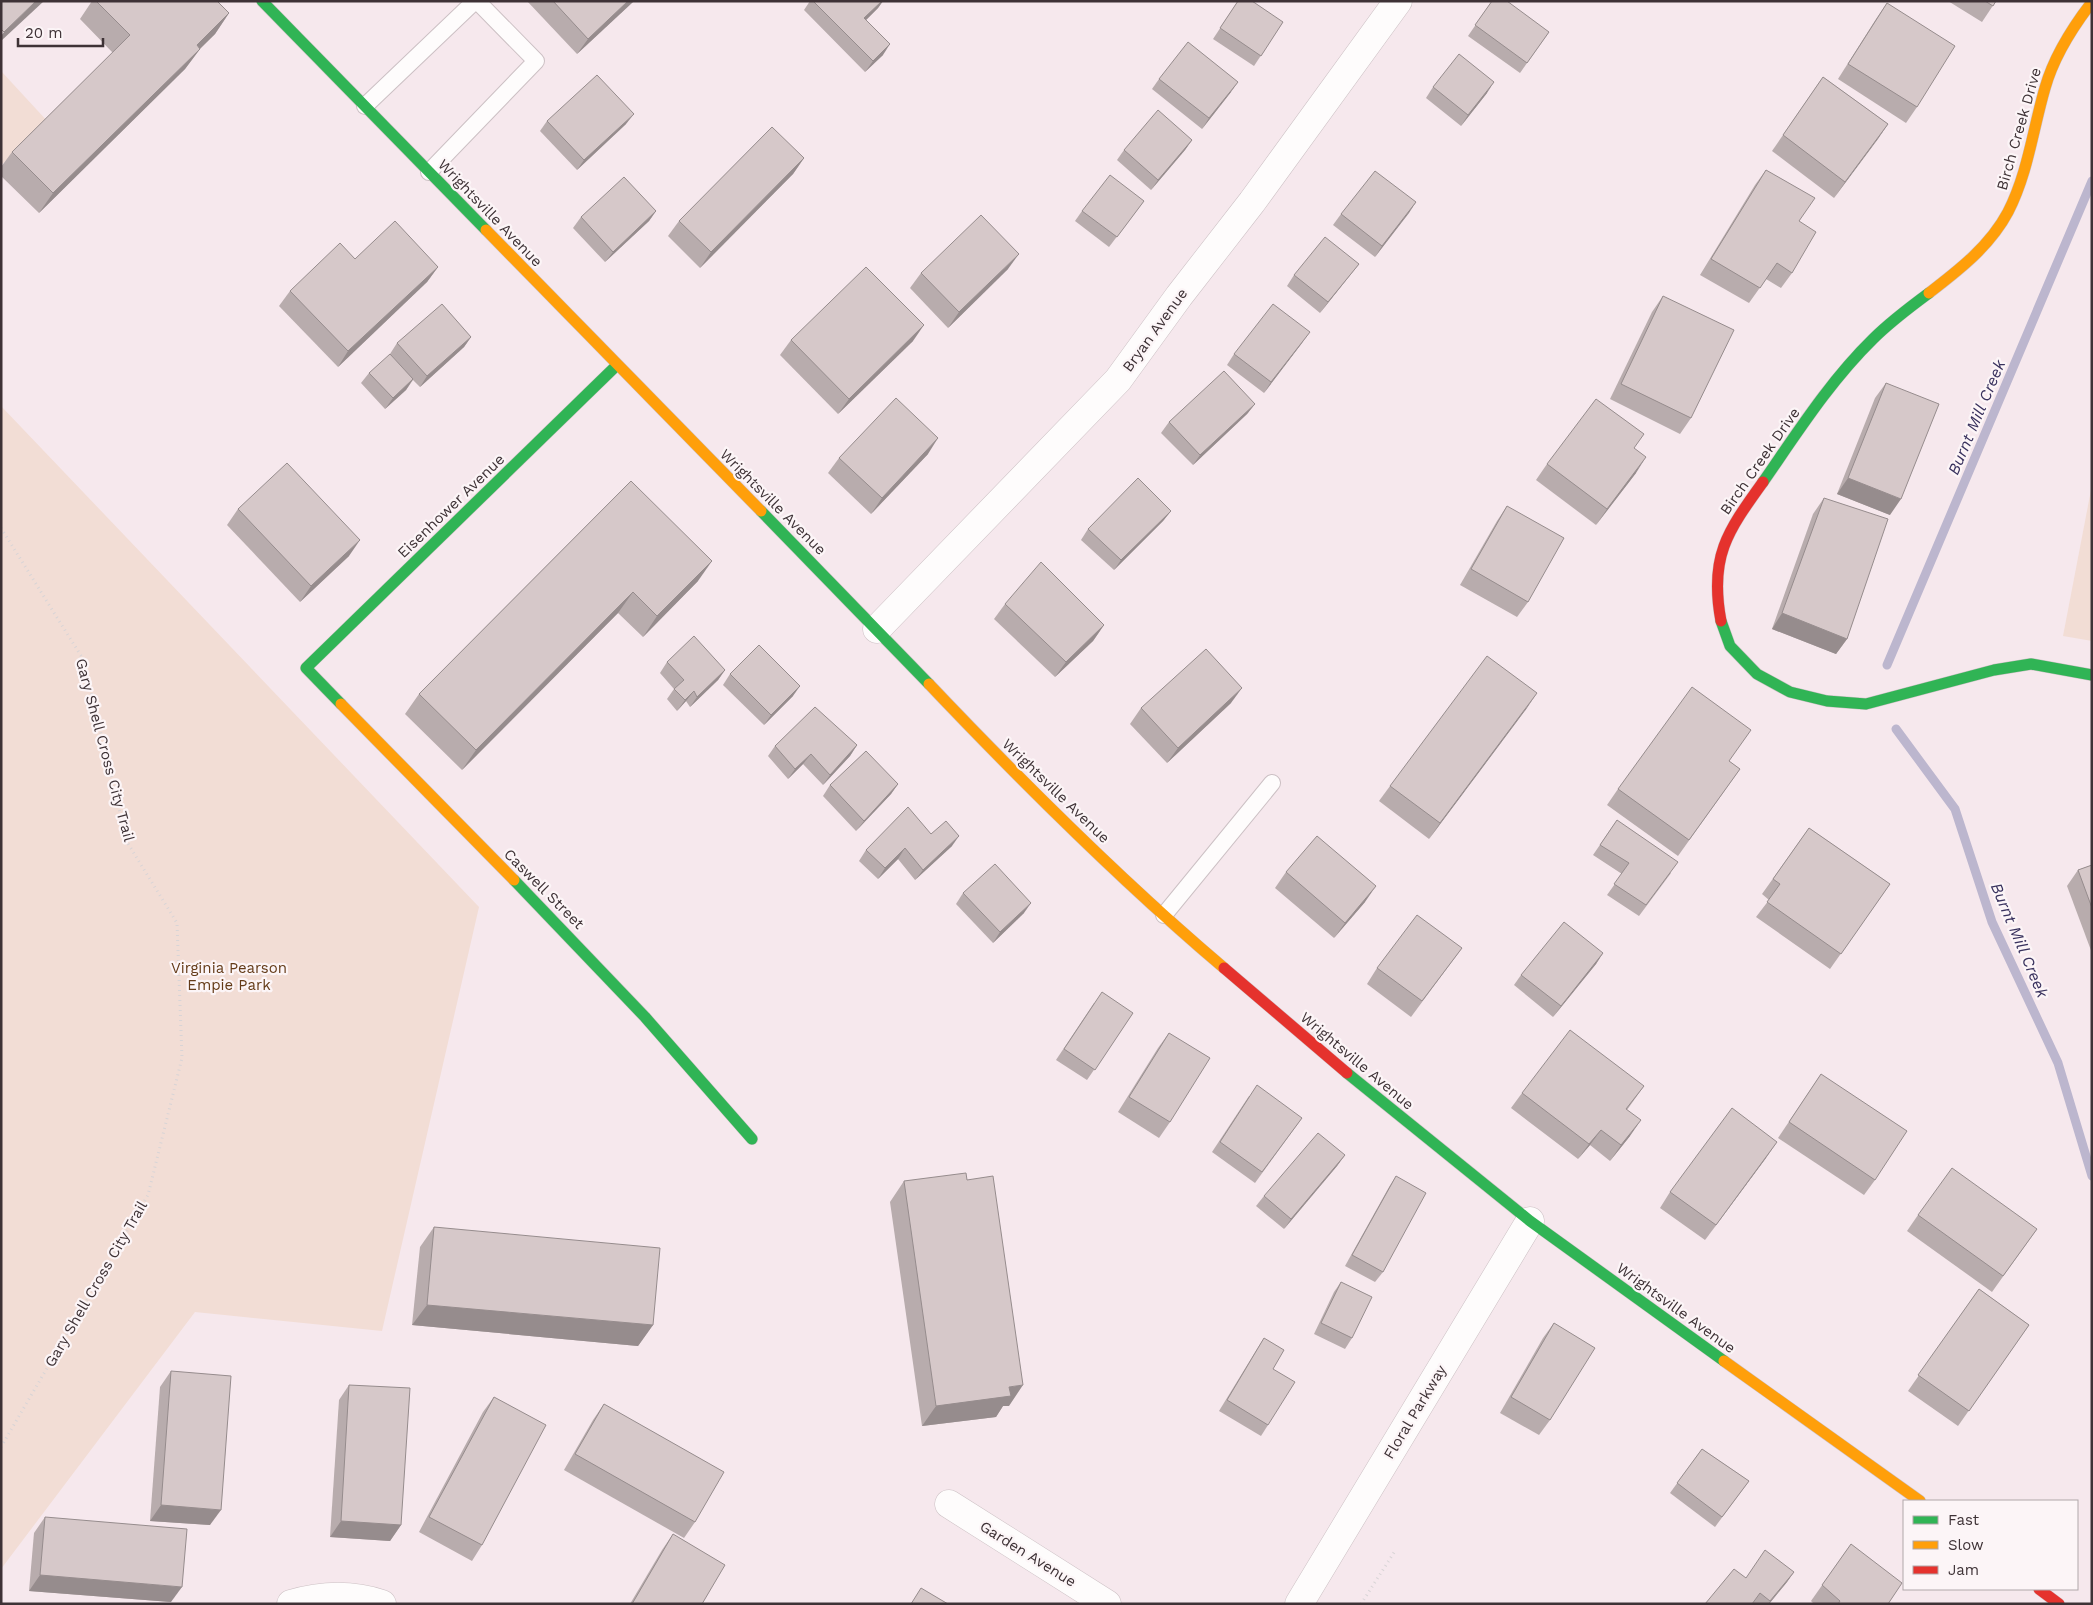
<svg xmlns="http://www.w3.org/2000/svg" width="2093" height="1605" viewBox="0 0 2093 1605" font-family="'Work Sans',sans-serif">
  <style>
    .green { fill: #f2ddd5 }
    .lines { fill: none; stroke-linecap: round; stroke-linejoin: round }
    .stream { stroke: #bcb6ce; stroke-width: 9 }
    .lane-casing { stroke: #ccc0c4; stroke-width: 18 }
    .street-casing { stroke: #ccc0c4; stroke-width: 29 }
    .fast-casing { stroke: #ccc0c4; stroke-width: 12 }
    .slow-casing { stroke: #ccc0c4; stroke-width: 12 }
    .jam-casing { stroke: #ccc0c4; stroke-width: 12 }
    .path { stroke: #d8d4d6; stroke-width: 3; stroke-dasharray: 1 4; stroke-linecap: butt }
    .lane { stroke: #fefcfc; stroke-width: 16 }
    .street { stroke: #fefcfc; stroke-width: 28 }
    .fast { stroke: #30b455; stroke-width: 11 }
    .slow { stroke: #ff9f0a; stroke-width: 11 }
    .jam { stroke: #e5322d; stroke-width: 11 }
    .wall { fill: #b8acad }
    .shaded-wall { fill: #968c8d }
    .building { fill: #d6c8c9; stroke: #968c8d }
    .labels { text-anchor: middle; stroke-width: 4.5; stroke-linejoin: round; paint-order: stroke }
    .street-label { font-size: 15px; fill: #3e3236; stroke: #fcf5f7 }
    .park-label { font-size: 15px; fill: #643b18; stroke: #fcf5f7 }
    .water-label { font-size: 16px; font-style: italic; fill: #39325e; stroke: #fcf5f7 }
  </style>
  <rect width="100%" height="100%" fill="#f6e8ed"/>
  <g class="green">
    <polygon points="1,71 49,123 1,165"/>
    <polygon points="1,406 479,907 382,1331 195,1312 1,1569"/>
    <polygon points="2091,490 2092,490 2092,641 2063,636"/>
  </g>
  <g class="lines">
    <g class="stream">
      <polyline points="1887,665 2092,181"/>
      <polyline points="1896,729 1955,809 1992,922 2058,1063 2092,1176"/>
    </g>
    <g class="lane-casing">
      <g id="lane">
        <polyline points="365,106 475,1"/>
        <polyline points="429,172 536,61 477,1"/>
        <polyline points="1164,915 1272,783"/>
      </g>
    </g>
    <g class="street-casing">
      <g id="street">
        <polyline points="877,629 1118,380 1179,296 1252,202 1398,1"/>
        <polyline points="949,1504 1107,1604"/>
        <path d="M291,1604C321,1595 352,1594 382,1604"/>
        <polyline points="1299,1604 1530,1221"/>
      </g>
    </g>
    <g class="fast-casing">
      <g id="fast">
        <polyline points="262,1 486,230"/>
        <path d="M1763,482C1797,433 1830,381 1873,339C1890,322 1910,307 1929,293"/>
        <polyline points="761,511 929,684"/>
        <polyline points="1721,621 1730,646 1757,674 1790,692 1827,701 1866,704 1994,670 2031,664 2092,675"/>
        <polyline points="341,704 306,668 617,365"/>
        <polyline points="514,880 645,1017 752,1139"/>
        <polyline points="1347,1073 1530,1221 1724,1361"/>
      </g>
    </g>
    <g class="slow-casing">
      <g id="slow">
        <polyline points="486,230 761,511"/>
        <path d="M1929,293C1959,270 1990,246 2008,212C2028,173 2033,129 2045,88C2054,56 2072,28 2092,2"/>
        <path d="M929,684C1023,783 1120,880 1224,968"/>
        <polyline points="341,704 514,880"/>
        <polyline points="1724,1361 1920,1501"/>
      </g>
    </g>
    <g class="jam-casing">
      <g id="jam">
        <path d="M1721,621C1709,557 1727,532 1763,482"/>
        <polyline points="1224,968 1347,1073"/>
        <polyline points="2039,1589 2059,1604"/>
      </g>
    </g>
    <g class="path">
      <polyline points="1,528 83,659 127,842 177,923 182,1058 148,1195 1,1447"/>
      <polyline points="1361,1604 1395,1551"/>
    </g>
    <use href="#lane" class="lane"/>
    <use href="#street" class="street"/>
    <use href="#fast" class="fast"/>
    <use href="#slow" class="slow"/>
    <use href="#jam" class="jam"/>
  </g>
  <g class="wall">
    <polygon points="92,1 217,1 229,13 215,34 200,49 185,69 39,213 1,176 1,167 12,152 113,53 80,19"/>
    <polygon points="527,1 634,1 577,54"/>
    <polygon points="810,1 883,1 878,8 866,20 883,55 865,72 804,10"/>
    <polygon points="1238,1 1283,22 1254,66 1213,39"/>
    <polygon points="1492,1 1549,32 1520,73 1468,36"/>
    <polygon points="1948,1 1996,1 1982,22"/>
    <polygon points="1887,3 1917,107 1906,123 1838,79 1876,19"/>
    <polygon points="1823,77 1888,124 1834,198 1772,151"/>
    <polygon points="1159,79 1231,92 1202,129 1152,89"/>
    <polygon points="1433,87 1487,93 1461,126 1426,98"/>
    <polygon points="547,121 626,124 577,170 540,131"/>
    <polygon points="1192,140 1185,150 1151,190 1117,160 1124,150"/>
    <polygon points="804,158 793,174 700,268 668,236 679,221"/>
    <polygon points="1766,170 1799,221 1792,273 1781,288 1766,279 1749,303 1700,275 1755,185"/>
    <polygon points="1144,201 1109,247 1075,221 1082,211"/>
    <polygon points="1416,202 1375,257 1333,225 1341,214"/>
    <polygon points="656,211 649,221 605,262 573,228 581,217"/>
    <polygon points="1359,264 1351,274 1320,313 1287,286 1294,275"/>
    <polygon points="438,267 427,282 338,367 279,306 290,291"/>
    <polygon points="1008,269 948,328 910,288 921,273"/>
    <polygon points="1663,296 1691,418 1680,434 1610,399 1652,312"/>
    <polygon points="471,337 464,347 420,387 413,380 406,390 385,409 361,383 369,373 404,370 390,354 397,343"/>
    <polygon points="791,340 913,341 838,414 780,355"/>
    <polygon points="1302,343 1264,393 1227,365 1234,354"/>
    <polygon points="1886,383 1890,515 1837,494 1875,398"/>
    <polygon points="1255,404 1247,414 1193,465 1161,433 1169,422"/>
    <polygon points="1634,448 1636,473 1596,525 1536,480 1547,464"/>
    <polygon points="928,454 871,514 828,473 839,458"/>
    <polygon points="631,481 698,581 643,637 618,613 462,770 405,714 419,694"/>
    <polygon points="1824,498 1847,639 1836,654 1772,629 1813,514"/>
    <polygon points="1507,506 1528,602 1517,617 1460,585 1497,521"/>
    <polygon points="238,509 349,556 300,602 227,525"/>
    <polygon points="1171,511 1163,521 1114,570 1081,540 1088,529"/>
    <polygon points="1005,604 1104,625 1093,641 1055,677 994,619"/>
    <polygon points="667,662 725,670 718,680 690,707 686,701 677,711 667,699 674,689 660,673"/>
    <polygon points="730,674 793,696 764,725 723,685"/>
    <polygon points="1231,703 1167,763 1130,724 1141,708"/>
    <polygon points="1527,708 1429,839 1379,801 1390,786"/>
    <polygon points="857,745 850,756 823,785 803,764 788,779 768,756 775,746"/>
    <polygon points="1729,761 1740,769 1678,856 1607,805 1618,789"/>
    <polygon points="898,784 891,794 856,831 823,796 830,785"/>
    <polygon points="1617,820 1671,873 1639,916 1607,895 1622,874 1593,855"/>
    <polygon points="1809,828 1890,884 1830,969 1756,917 1769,900 1762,894"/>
    <polygon points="931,834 952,846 915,880 898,859 878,879 859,861 866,850"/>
    <polygon points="2092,865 2092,953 2067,886 2078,870"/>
    <polygon points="1286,872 1365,902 1334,938 1275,888"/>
    <polygon points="963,893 1024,913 993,943 956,904"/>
    <polygon points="1462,948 1411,1017 1367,984 1377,968"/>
    <polygon points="1603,953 1596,964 1553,1017 1514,985 1521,975"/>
    <polygon points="1094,1003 1133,1013 1087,1080 1056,1060"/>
    <polygon points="1169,1033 1170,1122 1159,1138 1118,1112 1158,1048"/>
    <polygon points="1821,1074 1875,1180 1864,1195 1778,1138"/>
    <polygon points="1644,1086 1627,1110 1630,1136 1610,1161 1590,1145 1578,1159 1511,1108 1522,1093"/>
    <polygon points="1249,1096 1302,1118 1255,1183 1212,1152"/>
    <polygon points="1345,1155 1337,1166 1284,1229 1256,1206 1264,1196"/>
    <polygon points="1766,1158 1705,1240 1660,1208 1670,1192"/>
    <polygon points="1396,1176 1383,1272 1375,1282 1345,1266 1389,1187"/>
    <polygon points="904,1181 1009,1406 1003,1406 996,1417 922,1426 890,1202"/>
    <polygon points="1918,1215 2037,1229 1992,1292 1907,1231"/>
    <polygon points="434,1227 653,1325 638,1346 412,1325 420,1247"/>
    <polygon points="1341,1282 1352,1338 1345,1349 1314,1334 1334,1292"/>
    <polygon points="1979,1289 2029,1325 1958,1426 1908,1391"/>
    <polygon points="1554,1323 1550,1420 1539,1435 1500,1413 1543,1338"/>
    <polygon points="1264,1338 1273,1369 1268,1425 1261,1436 1219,1411 1257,1349"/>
    <polygon points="171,1371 210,1525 150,1521 160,1387"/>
    <polygon points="349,1385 401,1525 390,1541 330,1537 339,1400"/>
    <polygon points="494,1397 482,1545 472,1561 419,1532 483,1412"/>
    <polygon points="604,1404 695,1522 684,1538 564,1470 593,1420"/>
    <polygon points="1702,1449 1749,1481 1715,1527 1670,1493"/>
    <polygon points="45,1517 171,1602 29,1591 34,1533"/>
    <polygon points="673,1534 702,1604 630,1604 662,1550"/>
    <polygon points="1851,1544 1888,1604 1814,1604 1811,1601"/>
    <polygon points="1794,1572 1787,1582 1769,1604 1753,1603 1746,1578"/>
  </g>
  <g class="shaded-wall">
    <polygon points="36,1 44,1 1,41 1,36 4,32"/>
    <polygon points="628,1 634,1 577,54 588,39"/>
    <polygon points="882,1 883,1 878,8 857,29 864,18"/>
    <polygon points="229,13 215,34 182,66 197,45"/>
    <polygon points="890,44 883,55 865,72 873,61"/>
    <polygon points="200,49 185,69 39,213 53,193"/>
    <polygon points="1238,82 1231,92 1202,129 1209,118"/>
    <polygon points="1494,82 1487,93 1461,126 1468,115"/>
    <polygon points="634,114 626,124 577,170 584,160"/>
    <polygon points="1888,124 1878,139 1834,198 1845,182"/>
    <polygon points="1192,140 1185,150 1151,190 1158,180"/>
    <polygon points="804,158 793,174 700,268 711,252"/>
    <polygon points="1416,202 1409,213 1375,257 1382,246"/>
    <polygon points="656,211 649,221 605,262 613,252"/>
    <polygon points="1019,254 1008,269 948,328 959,312"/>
    <polygon points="1359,264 1351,274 1320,313 1328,302"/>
    <polygon points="438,267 427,282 338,367 348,351"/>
    <polygon points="924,325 913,341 838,414 849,399"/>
    <polygon points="1310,332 1302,343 1264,393 1271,382"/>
    <polygon points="471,337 464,347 420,387 427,376"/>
    <polygon points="413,379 406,390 385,409 393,398"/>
    <polygon points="1255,404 1247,414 1193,465 1200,455"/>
    <polygon points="938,438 928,454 871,514 882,498"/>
    <polygon points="1646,457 1636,473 1596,525 1607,509"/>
    <polygon points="1848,478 1901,499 1890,515 1837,494"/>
    <polygon points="1171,511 1163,521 1114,570 1121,560"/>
    <polygon points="360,540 349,556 300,602 311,586"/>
    <polygon points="712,561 698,581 643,637 657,616"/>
    <polygon points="633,592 618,613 462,770 476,750"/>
    <polygon points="1782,613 1847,639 1836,654 1772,629"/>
    <polygon points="1104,625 1093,641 1055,677 1066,662"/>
    <polygon points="725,670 718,680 690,707 697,697"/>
    <polygon points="800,686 793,696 764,725 771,715"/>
    <polygon points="1242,688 1231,703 1167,763 1178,748"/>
    <polygon points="694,691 686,701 677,711 685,700"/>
    <polygon points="1537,693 1527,708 1429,839 1440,823"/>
    <polygon points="857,745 850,756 823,785 830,775"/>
    <polygon points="811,754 803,764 788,779 795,769"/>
    <polygon points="898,784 891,794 856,831 864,821"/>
    <polygon points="959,836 952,846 915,880 923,870"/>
    <polygon points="905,848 898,859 878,879 885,868"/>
    <polygon points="1376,886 1365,902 1334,938 1345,923"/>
    <polygon points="1031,903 1024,913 993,943 1000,932"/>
    <polygon points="1603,953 1596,964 1553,1017 1561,1006"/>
    <polygon points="1641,1120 1630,1136 1610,1161 1621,1145"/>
    <polygon points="1601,1130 1590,1145 1578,1159 1589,1144"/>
    <polygon points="1777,1142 1766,1158 1705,1240 1716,1225"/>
    <polygon points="1345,1155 1337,1166 1284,1229 1291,1219"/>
    <polygon points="427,1305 653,1325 638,1346 412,1325"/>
    <polygon points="1023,1385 1009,1406 1003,1406 996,1417 922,1426 936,1406 1009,1387"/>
    <polygon points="161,1505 221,1510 210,1525 150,1521"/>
    <polygon points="341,1521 401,1525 390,1541 330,1537"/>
    <polygon points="1794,1572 1787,1582 1769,1604 1768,1604"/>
    <polygon points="40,1575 182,1587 171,1602 29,1591"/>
  </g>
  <g class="building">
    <polygon points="1,1 36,1 4,32 1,29"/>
    <polygon points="96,1 217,1 229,13 197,45 200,49 53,193 12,152 130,35"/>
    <polygon points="553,1 628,1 588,39"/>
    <polygon points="813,1 882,1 864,18 890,44 873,61"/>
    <polygon points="1238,1 1252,1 1283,22 1261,56 1220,28"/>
    <polygon points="1492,1 1507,1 1549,32 1527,63 1475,25"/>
    <polygon points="1985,1 1996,1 1993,6"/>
    <polygon points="1887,3 1955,46 1917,107 1848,64"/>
    <polygon points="1188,42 1238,82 1209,118 1159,79"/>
    <polygon points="1459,54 1494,82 1468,115 1433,87"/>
    <polygon points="597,75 634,114 584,160 547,121"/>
    <polygon points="1823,77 1888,124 1845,182 1783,135"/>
    <polygon points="1158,110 1192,140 1158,180 1124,150"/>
    <polygon points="772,127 804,158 711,252 679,221"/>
    <polygon points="1766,170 1815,198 1799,221 1816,232 1792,273 1777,263 1760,288 1711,259"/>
    <polygon points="1375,171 1416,202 1382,246 1341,214"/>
    <polygon points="1110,175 1144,201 1117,237 1082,211"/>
    <polygon points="624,177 656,211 613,252 581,217"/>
    <polygon points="981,215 1019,254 959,312 921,273"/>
    <polygon points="395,221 438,267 348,351 290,291 340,243 355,259"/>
    <polygon points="1325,237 1359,264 1328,302 1294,275"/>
    <polygon points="866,267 924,325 849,399 791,340"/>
    <polygon points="1663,296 1734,330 1691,418 1621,384"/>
    <polygon points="442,304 471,337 427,376 397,343"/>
    <polygon points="1273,304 1310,332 1271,382 1234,354"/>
    <polygon points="390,354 413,379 393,398 369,373"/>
    <polygon points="1224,371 1255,404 1200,455 1169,422"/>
    <polygon points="1886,383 1939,404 1901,499 1848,478"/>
    <polygon points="896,398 938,438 882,498 839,458"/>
    <polygon points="1596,399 1644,434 1634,448 1646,457 1607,509 1547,464"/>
    <polygon points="287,463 360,540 311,586 238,509"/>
    <polygon points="1138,478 1171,511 1121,560 1088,529"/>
    <polygon points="631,481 712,561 657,616 633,592 476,750 419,694"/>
    <polygon points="1824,498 1888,519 1847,639 1782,613"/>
    <polygon points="1507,506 1564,538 1528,602 1471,569"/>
    <polygon points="1041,562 1104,625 1066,662 1005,604"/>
    <polygon points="694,636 725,670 697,697 694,691 685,700 674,689 684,680 667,662"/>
    <polygon points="759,645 800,686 771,715 730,674"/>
    <polygon points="1206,649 1242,688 1178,748 1141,708"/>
    <polygon points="1487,656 1537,693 1440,823 1390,786"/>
    <polygon points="1692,687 1751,730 1729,761 1740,769 1689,840 1618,789"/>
    <polygon points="815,707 857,745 830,775 811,754 795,769 775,746"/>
    <polygon points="866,751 898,784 864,821 830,785"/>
    <polygon points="908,807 931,834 946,821 959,836 923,870 905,848 885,868 866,850"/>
    <polygon points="1617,820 1678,862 1646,905 1614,884 1629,863 1600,845"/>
    <polygon points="1809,828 1890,884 1841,954 1767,902 1780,884 1773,879"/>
    <polygon points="1317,836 1376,886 1345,923 1286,872"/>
    <polygon points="995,864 1031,903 1000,932 963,893"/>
    <polygon points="2092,865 2092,908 2078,870"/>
    <polygon points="1417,915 1462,948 1422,1001 1377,968"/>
    <polygon points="1564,922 1603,953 1561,1006 1521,975"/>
    <polygon points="1102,992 1133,1013 1095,1070 1064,1049"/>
    <polygon points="1570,1030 1644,1086 1626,1109 1641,1120 1621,1145 1601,1130 1589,1144 1522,1093"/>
    <polygon points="1169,1033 1210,1058 1170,1122 1129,1097"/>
    <polygon points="1821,1074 1907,1131 1875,1180 1789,1122"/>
    <polygon points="1257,1085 1302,1118 1262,1172 1220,1142"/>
    <polygon points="1732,1108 1777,1142 1716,1225 1670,1192"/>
    <polygon points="1318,1133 1345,1155 1291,1219 1264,1196"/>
    <polygon points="1952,1168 2037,1229 2003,1276 1918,1215"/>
    <polygon points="966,1173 967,1180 993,1176 1023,1385 1009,1387 1011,1396 936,1406 904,1181"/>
    <polygon points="1396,1176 1426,1193 1383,1272 1352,1255"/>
    <polygon points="434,1227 660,1248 653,1325 427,1305"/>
    <polygon points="1341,1282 1372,1297 1352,1338 1321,1323"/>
    <polygon points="1979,1289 2029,1325 1969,1411 1918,1375"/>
    <polygon points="1554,1323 1595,1348 1550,1420 1511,1397"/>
    <polygon points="1264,1338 1284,1350 1273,1369 1295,1382 1268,1425 1227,1400"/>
    <polygon points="171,1371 231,1376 221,1510 161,1505"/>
    <polygon points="349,1385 410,1388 401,1525 341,1521"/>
    <polygon points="494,1397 546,1425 482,1545 429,1517"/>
    <polygon points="604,1404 724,1472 695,1522 575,1454"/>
    <polygon points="1702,1449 1749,1481 1722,1517 1677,1483"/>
    <polygon points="45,1517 187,1529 182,1587 40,1575"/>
    <polygon points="673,1534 725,1565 702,1604 632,1604"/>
    <polygon points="1851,1544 1902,1583 1888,1604 1838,1604 1840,1601 1822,1585"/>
    <polygon points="1765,1550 1794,1572 1770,1601 1760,1593 1752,1604 1705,1604 1734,1569 1746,1578"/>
    <polygon points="921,1588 948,1604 911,1604"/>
  </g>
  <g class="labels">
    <g class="street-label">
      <text transform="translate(2019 129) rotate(-74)" y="5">Birch Creek Drive</text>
      <text transform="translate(490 213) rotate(46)" y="5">Wrightsville Avenue</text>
      <text transform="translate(1155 330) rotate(-54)" y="5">Bryan Avenue</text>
      <text transform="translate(1760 461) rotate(-55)" y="5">Birch Creek Drive</text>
      <text transform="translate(773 502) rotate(45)" y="5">Wrightsville Avenue</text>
      <text transform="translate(451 506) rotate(-44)" y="5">Eisenhower Avenue</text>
      <text transform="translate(105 750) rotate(75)" y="5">Gary Shell Cross City Trail</text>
      <text transform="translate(1056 791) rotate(44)" y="5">Wrightsville Avenue</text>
      <text transform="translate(544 889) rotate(45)" y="5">Caswell Street</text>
      <text transform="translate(1357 1061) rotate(40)" y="5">Wrightsville Avenue</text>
      <text transform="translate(96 1284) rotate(-60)" y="5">Gary Shell Cross City Trail</text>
      <text transform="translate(1676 1308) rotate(36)" y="5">Wrightsville Avenue</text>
      <text transform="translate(1415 1412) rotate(-59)" y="5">Floral Parkway</text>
      <text transform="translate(1028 1554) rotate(32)" y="5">Garden Avenue</text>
    </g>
    <g class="park-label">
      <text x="229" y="973">Virginia Pearson<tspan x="229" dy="17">Empie Park</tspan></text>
    </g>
    <g class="water-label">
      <text transform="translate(1976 417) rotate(-67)" y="6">Burnt Mill Creek</text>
      <text transform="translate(2020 940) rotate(67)" y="6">Burnt Mill Creek</text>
    </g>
  </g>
  <rect width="2093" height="1605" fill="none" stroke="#3e3236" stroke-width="5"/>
  <rect x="1903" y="1500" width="175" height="90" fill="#fcf5f7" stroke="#b0a7aa"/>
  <rect x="1913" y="1516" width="25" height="8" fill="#30b455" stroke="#b0a7aa"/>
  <text x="1948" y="1525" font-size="15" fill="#3e3236">Fast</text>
  <rect x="1913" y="1541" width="25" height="8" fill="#ff9f0a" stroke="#b0a7aa"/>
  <text x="1948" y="1550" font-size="15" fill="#3e3236">Slow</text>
  <rect x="1913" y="1566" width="25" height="8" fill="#e5322d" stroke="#b0a7aa"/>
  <text x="1948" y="1575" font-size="15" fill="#3e3236">Jam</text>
  <path d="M18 38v8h85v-8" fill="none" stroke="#3e3236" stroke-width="2.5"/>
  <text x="25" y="38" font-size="15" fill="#3e3236" stroke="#fcf5f7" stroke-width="4" paint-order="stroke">20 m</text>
</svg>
